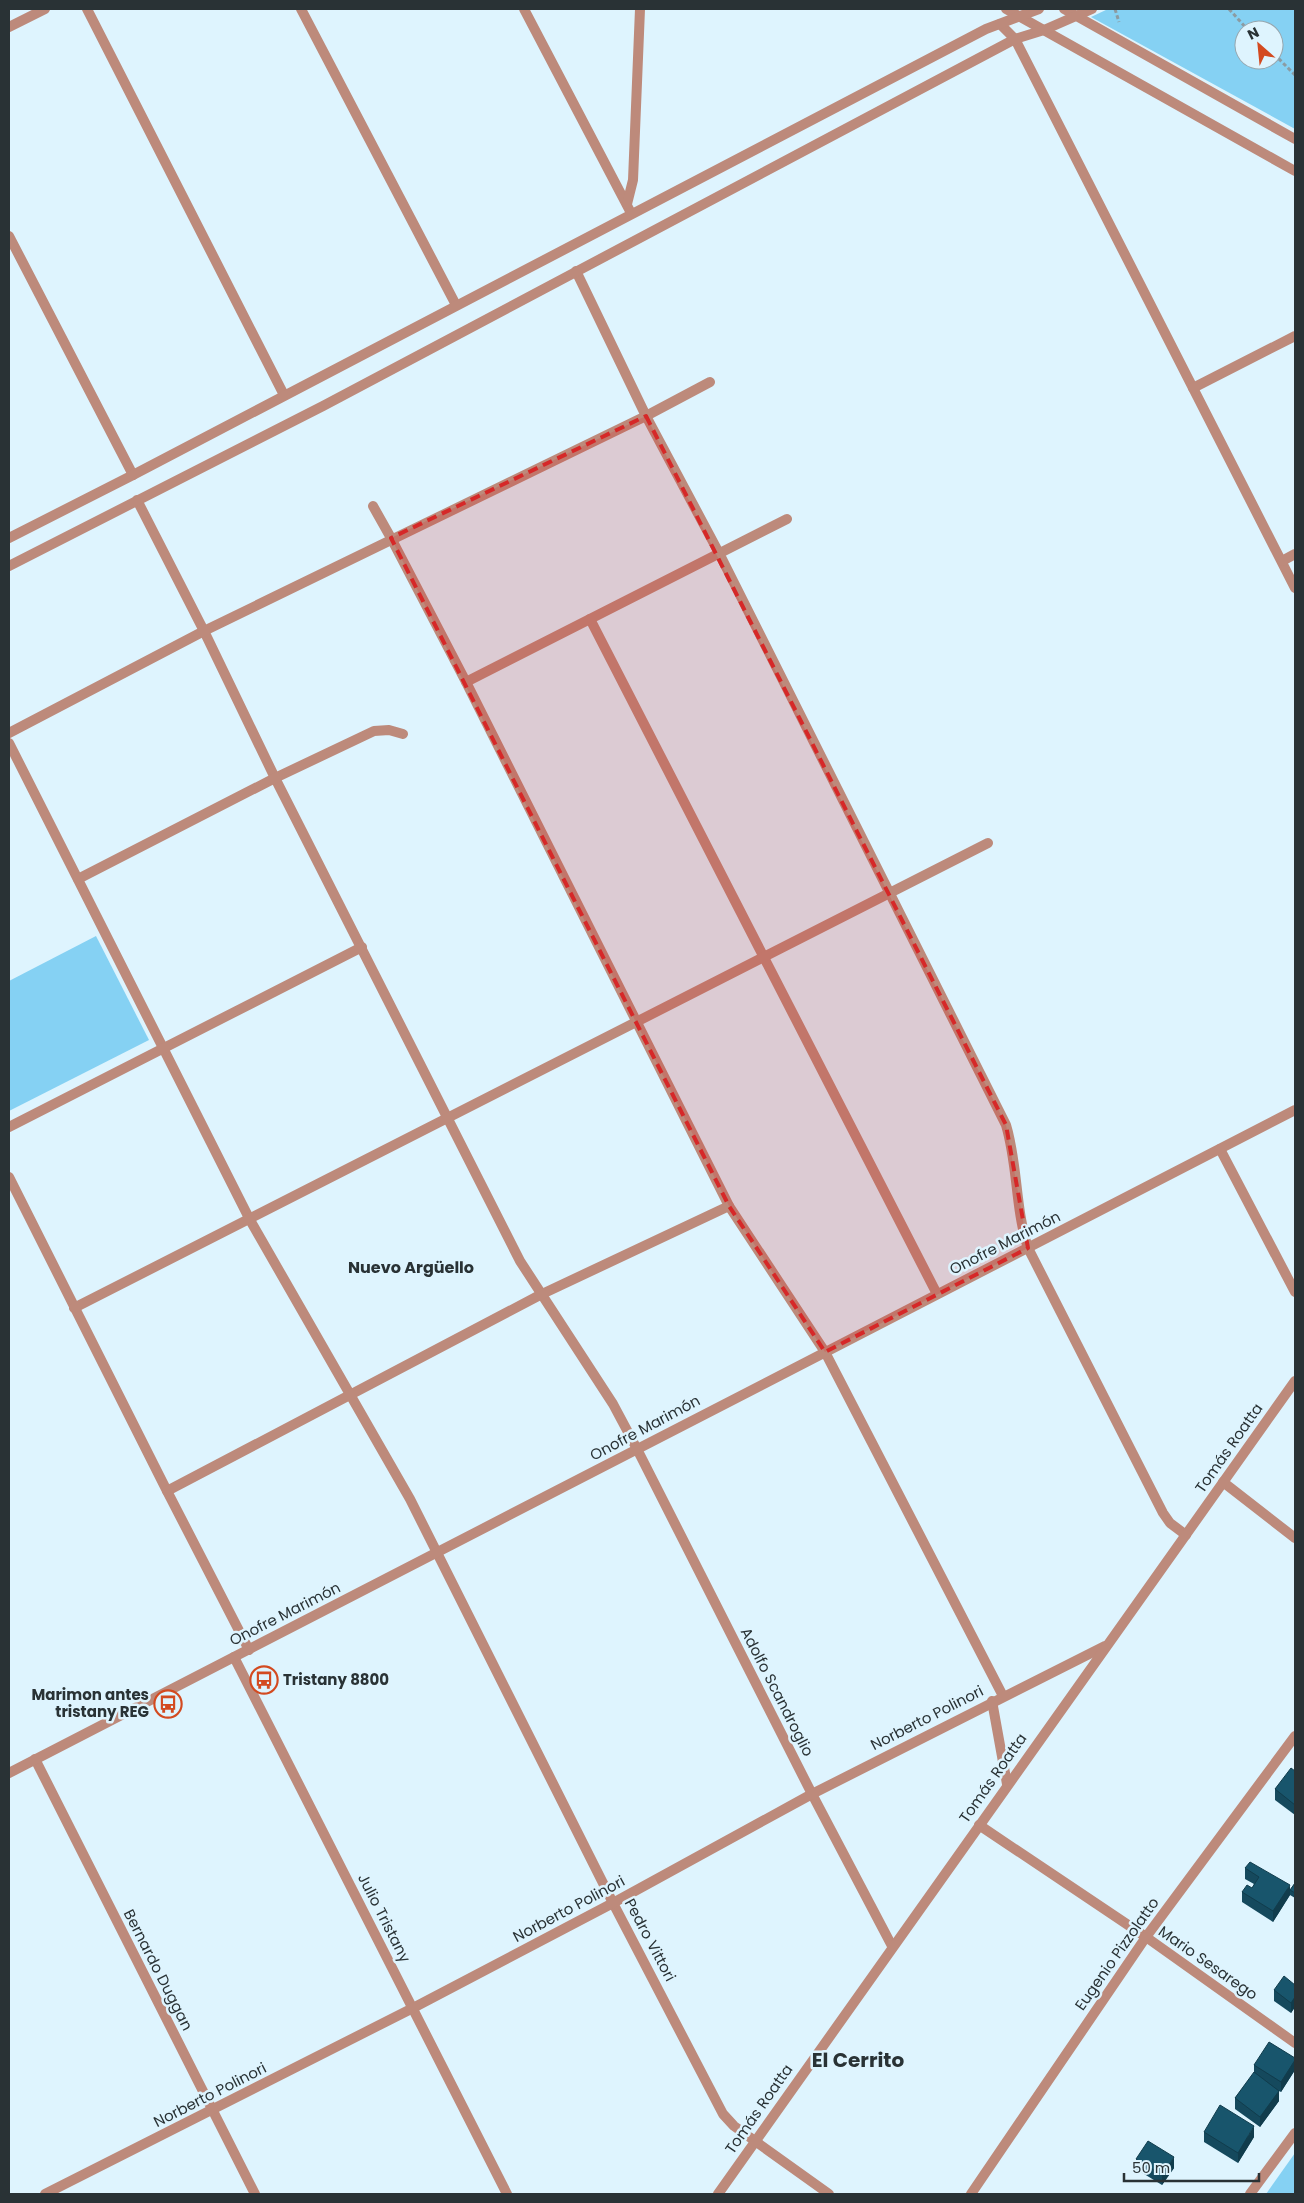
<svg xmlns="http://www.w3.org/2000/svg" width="1304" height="2203" viewBox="0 0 1304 2203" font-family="Poppins,sans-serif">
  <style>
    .green { fill: #85d1f3; fill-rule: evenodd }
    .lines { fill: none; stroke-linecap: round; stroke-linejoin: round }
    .path { stroke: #8b9ba2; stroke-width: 3; stroke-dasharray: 4 2.5; stroke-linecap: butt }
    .lane { stroke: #bd8a7b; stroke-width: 10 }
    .street { stroke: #bd8a7b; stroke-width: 10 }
    .wall { fill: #15495d }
    .shaded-wall { fill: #113c4c }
    .building { fill: #18556c; stroke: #113c4c }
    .marked { fill: #d62828; fill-opacity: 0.2; stroke: #d62828; stroke-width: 4; stroke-dasharray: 10 6; stroke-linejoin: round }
    .labels { text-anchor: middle; stroke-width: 5; stroke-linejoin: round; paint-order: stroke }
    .street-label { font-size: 15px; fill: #293235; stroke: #def4fe }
    .poi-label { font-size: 15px; font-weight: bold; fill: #293235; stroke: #def4fe; text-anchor: start }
    .neighbourhood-label { font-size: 16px; font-weight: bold; fill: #293235; stroke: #def4fe }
    .district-label { font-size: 20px; font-weight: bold; fill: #293235; stroke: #def4fe }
  </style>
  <rect width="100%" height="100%" fill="#def4fe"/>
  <g class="green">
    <path d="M1108,9H1295V129L1091,17ZM1244,30H1274V60H1244Z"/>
    <polygon points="96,936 149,1040 9,1111 9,981"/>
    <polygon points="1295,2153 1295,2194 1266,2194"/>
  </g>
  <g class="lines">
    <g class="path">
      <polyline points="1115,9 1119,22"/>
      <polyline points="1229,9 1248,30"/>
      <polyline points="1274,54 1295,75"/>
    </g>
    <polyline class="lane" points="373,506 391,538"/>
    <g class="street">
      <polyline points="87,9 284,395"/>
      <polyline points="301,9 456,305"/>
      <polyline points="524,9 631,213"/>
      <polyline points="1006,9 1295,171"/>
      <polyline points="1064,9 1295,139"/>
      <polyline points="1000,24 1015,39 1295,588"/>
      <polyline points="9,27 45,9"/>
      <polyline points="627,204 633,180 640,9"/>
      <polyline points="9,236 133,475"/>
      <path d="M576,271L646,416L719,553L1006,1125C1018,1165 1015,1208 1028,1248L1163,1513L1170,1523L1186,1535"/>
      <polyline points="1193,388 1295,336"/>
      <polyline points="137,500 204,631 275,778 520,1261 613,1404 637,1449 812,1794 892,1946"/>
      <polyline points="9,538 133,475 986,29 1039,9"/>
      <polyline points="391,538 466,682 729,1206 825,1352 1003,1696"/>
      <polyline points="1282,561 1295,554"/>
      <polyline points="9,566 323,406 1015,39 1044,30 1092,9"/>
      <polyline points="590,619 937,1294"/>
      <polyline points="466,682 787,519"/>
      <polyline points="9,733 204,631 646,416 710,382"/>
      <polyline points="9,743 250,1220 410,1499 613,1903 723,2114 734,2126 829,2194"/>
      <polyline points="78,879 275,778 374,731 389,730 403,734"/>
      <polyline points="9,1127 362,947"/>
      <polyline points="1220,1149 1295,1292"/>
      <polyline points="9,1177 167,1491 249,1650"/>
      <polyline points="74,1308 988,843"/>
      <polyline points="1223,1482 1295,1538"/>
      <polyline points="167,1491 540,1295 729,1206"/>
      <polyline points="234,1657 507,2194"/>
      <polyline points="992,1701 1007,1784"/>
      <polyline points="35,1759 255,2194"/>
      <polyline points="9,1773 1295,1110"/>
      <polyline points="979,1825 1146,1937 1295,2043"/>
      <polyline points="45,2194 413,2008 613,1903 812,1794 1105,1646"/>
      <polyline points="718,2194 1295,1381"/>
      <polyline points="971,2194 1146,1937 1295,1736"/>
      <polyline points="1250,2194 1295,2133"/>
    </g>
  </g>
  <g class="wall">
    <polygon points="1295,1771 1295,1815 1275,1800 1275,1789"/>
    <polygon points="1245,1868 1290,1890 1295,1883 1295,1898 1290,1895 1273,1922 1242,1902 1242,1892 1252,1888 1254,1884 1245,1879"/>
    <polygon points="1295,1985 1295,2007 1291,2013 1274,2001 1274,1990"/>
    <polygon points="1295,2058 1295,2070 1281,2092 1279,2091 1279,2101 1260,2127 1235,2109 1235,2098 1254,2073 1254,2065"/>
    <polygon points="1204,2132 1254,2137 1238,2163 1204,2142"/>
    <polygon points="1136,2159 1174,2168 1162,2185 1136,2169"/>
  </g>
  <g class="shaded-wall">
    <polygon points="1290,1885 1290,1895 1273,1922 1273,1911"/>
    <polygon points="1295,1997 1295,2007 1291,2013 1291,2003"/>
    <polygon points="1295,2060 1295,2070 1281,2092 1281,2082"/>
    <polygon points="1279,2091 1279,2101 1260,2127 1260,2117"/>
    <polygon points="1254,2126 1254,2137 1238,2163 1238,2153"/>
    <polygon points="1174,2157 1174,2168 1162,2185 1162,2175"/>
  </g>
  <g class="building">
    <polygon points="1291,1768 1295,1771 1295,1805 1275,1789"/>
    <polygon points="1250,1862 1290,1885 1273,1911 1242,1892 1247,1885 1252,1888 1259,1877 1245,1868"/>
    <polygon points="1295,1883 1295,1893 1290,1890"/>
    <polygon points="1284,1976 1295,1985 1295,1997 1291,2003 1274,1990"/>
    <polygon points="1269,2042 1295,2058 1295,2060 1281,2082 1254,2065"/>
    <polygon points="1254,2072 1279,2091 1260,2117 1235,2098"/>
    <polygon points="1220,2105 1254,2126 1238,2153 1204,2132"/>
    <polygon points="1148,2141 1174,2157 1162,2175 1136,2159"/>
  </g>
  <path class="marked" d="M646,416L1006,1125L1028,1248L825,1352L729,1206L391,538Z"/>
  <defs>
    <g id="bus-ring" transform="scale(1.4375)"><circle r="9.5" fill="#def4fe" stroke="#d34a20" stroke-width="1.5"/><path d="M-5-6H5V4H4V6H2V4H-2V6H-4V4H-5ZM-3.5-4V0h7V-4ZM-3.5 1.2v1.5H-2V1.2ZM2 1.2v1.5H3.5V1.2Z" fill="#d34a20"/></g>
  </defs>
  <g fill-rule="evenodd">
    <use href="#bus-ring" x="264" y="1680"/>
    <use href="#bus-ring" x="168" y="1704"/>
  </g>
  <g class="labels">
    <g class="street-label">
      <text transform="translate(1005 1243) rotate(-27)" y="5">Onofre Marimón</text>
      <text transform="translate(645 1428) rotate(-28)" y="5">Onofre Marimón</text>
      <text transform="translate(1229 1448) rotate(-55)" y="5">Tomás Roatta</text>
      <text transform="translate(285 1614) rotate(-27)" y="5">Onofre Marimón</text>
      <text transform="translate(777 1692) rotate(63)" y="5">Adolfo Scandroglio</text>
      <text transform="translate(927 1718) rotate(-27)" y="5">Norberto Polinori</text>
      <text transform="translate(993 1778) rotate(-55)" y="5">Tomás Roatta</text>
      <text transform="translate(569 1909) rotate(-28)" y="5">Norberto Polinori</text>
      <text transform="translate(384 1918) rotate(63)" y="5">Julio Tristany</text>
      <text transform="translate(650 1940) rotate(62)" y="5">Pedro Vittori</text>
      <text transform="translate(1117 1954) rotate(-55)" y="5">Eugenio Pizzolatto</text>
      <text transform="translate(1208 1963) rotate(35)" y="5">Mario Sesarego</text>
      <text transform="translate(158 1970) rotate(63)" y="5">Bernardo Duggan</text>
      <text transform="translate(210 2095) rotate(-27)" y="5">Norberto Polinori</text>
      <text transform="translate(759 2109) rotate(-55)" y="5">Tomás Roatta</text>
    </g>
    <g class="poi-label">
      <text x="283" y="1685">Tristany 8800</text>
      <text x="149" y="1700" text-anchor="end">Marimon antes<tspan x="149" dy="17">tristany REG</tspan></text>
    </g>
    <g class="neighbourhood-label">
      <text x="411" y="1273">Nuevo Argüello</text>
    </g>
    <g class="district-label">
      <text x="858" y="2067">El Cerrito</text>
    </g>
  </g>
  <rect width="1304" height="2203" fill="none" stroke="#293235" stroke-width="20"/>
  <g transform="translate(1259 45) rotate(333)"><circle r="24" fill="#def4fe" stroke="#96a6ae"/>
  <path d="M0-4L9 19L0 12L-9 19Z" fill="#d34a20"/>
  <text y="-8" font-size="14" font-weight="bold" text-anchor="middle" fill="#293235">N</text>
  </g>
  <path d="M1124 2173v8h135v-8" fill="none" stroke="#293235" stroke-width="2.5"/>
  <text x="1132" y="2173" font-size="15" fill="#293235" stroke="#def4fe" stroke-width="4" paint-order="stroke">50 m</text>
</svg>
